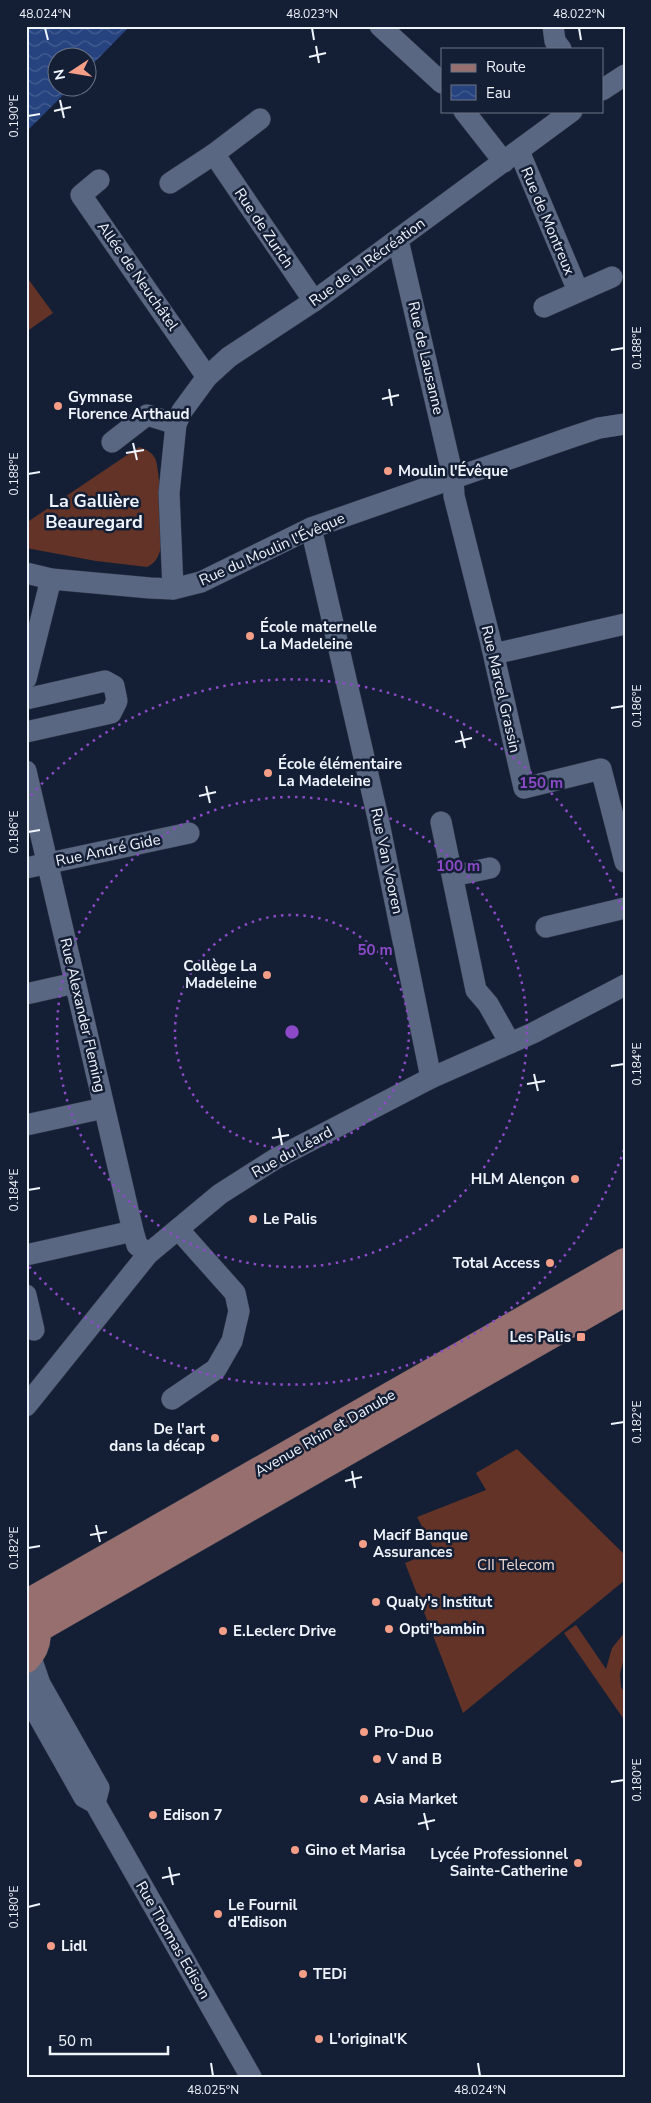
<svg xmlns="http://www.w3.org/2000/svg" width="651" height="2103" viewBox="0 0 651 2103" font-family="'Nunito Sans',sans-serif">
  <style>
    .garden { fill: #623326 }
    .water { fill: url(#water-waves) }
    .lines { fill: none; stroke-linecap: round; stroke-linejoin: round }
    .minor-casing { stroke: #313749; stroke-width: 22 }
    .major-casing { stroke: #313749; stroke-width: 29 }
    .minor { stroke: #596782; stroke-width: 21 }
    .major { stroke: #966f6e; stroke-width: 28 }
    .ticks { fill: none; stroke: #eff4fd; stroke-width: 2 }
    .ring { fill: none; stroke: #8c4ac8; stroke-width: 2.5; stroke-dasharray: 2.5 5 }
    .poi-dot { fill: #f49e87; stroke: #141f35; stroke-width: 2 }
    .labels { text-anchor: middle; stroke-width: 5; stroke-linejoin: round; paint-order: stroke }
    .street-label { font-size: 15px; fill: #eff4fd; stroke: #141f35 }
    .poi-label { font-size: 15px; font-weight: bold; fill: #eff4fd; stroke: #141f35; text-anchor: start }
    .park-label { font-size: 15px; fill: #f1d9d3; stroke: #141f35 }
    .quarter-label { font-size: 18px; font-weight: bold; fill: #eff4fd; stroke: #141f35 }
    .centre { fill: #8c4ac8; stroke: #141f35; stroke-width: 2.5 }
    .ring-label { font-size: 15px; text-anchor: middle; font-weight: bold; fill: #8c4ac8; stroke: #141f35; stroke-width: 5; stroke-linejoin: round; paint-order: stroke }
    .neatline { fill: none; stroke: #eff4fd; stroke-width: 2 }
    .ticks-label { font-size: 12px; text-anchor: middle; fill: #eff4fd }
  </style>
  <defs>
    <pattern id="water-waves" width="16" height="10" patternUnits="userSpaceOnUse" patternTransform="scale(1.25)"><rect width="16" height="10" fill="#26437f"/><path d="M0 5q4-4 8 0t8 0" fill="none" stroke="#465f92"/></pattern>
  </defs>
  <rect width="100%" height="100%" fill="#141f35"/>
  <g class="garden">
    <polygon points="26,276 53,313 26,332"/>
    <path d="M139,447C145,449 152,452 155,458C160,468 163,533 161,545C160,555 156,563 147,567L96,561L26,548V524L29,521Z"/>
    <polygon points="517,1449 625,1555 625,1580 463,1713 405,1563 435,1551 417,1517 486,1490 476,1473"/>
    <polygon points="576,1625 606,1669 612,1648 625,1632 625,1654 620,1674 621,1687 625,1693 625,1721 564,1633"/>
  </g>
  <polygon class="water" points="26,26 130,26 88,69 88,58 58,58 58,88 70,88 26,132"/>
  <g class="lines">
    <g class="minor-casing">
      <g id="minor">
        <polyline points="380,26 442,83"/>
        <polyline points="553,26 555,41 561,49"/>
        <polyline points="602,90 625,75"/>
        <polyline points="464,111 504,162"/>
        <polyline points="519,151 578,291"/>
        <polyline points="214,154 314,301"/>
        <polyline points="99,180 81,195 207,377"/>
        <polyline points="170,183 214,154 260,119"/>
        <polyline points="398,240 453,477 454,496 490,639 524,788 601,769 625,862"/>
        <polyline points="544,307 612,277"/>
        <polyline points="112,442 147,415 176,424"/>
        <polyline points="311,528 378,818 431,1078"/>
        <polyline points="26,573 51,579 150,588 173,589 201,582 311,528 569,438 599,428 625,424"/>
        <polyline points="173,589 169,493 176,424 182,411 207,377 229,357 314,301 572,111"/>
        <polyline points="494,654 625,624"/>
        <polyline points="26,679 51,579"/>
        <polyline points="26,699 105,681 114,686 117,701 111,713 26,732"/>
        <polyline points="26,771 133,1231 137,1245 148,1254"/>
        <polyline points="441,822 476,990 488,1004 510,1043"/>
        <polyline points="26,868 189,833"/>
        <polyline points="453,876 490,868"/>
        <polyline points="546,927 625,908"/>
        <polyline points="26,994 75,983"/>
        <polyline points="26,1125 104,1108"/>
        <polyline points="26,1255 133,1231"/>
        <polyline points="26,1295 34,1330"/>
        <polyline points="172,1399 216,1369 232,1341 239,1311 235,1293 178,1229"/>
        <polyline points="26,1406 148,1254 220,1194 275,1159 431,1078 533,1033 625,985"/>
        <polyline points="30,1655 40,1684 99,1788 95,1803"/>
        <polyline points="26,1694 84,1797 95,1803 251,2077"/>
      </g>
    </g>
    <g class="major-casing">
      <g id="major">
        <polyline points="26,1604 625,1262"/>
        <polyline points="37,1629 625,1292"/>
        <path d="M26,1659C40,1645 39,1628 31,1612"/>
      </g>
    </g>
    <use href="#minor" class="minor"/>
    <use href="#major" class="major"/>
  </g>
  <path class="ticks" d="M45,28L48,40M312,28L314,40M579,28L581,40M316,46L319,63M309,57L326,53M60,100L64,118M54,111L71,107M28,116L40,114M611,350L624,348M389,389L392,406M382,399L399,395M133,443L137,460M126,453L144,450M28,474L40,472M611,708L624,706M461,731L465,748M455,742L472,738M206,786L210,803M199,796L216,792M28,832L40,830M611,1066L624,1064M534,1074L538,1091M527,1084L545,1081M279,1128L282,1145M272,1138L289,1135M28,1190L40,1188M611,1424L624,1422M352,1471L355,1488M345,1481L362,1477M96,1525L100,1542M90,1535L107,1532M28,1548L40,1546M611,1782L624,1780M424,1813L428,1830M418,1824L435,1820M169,1867L173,1885M162,1878L180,1874M28,1907L40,1904M211,2063L213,2076M478,2063L480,2076"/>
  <g class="ring">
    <circle cx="292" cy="1032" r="117"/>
    <circle cx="292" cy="1032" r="235"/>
    <path d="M624 1150A352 352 0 0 1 26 1263M26 801A352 352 0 0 1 624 914"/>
  </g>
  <g class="poi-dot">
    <circle cx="58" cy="406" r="5"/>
    <circle cx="388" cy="471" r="5"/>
    <circle cx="250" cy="636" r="5"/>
    <circle cx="268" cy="773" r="5"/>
    <circle cx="267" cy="975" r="5"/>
    <circle cx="575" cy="1179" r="5"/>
    <circle cx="253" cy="1219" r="5"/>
    <circle cx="550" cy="1263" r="5"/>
    <rect x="576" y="1332" width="10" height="10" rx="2.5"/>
    <circle cx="215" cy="1438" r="5"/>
    <circle cx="363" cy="1544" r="5"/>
    <circle cx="376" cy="1602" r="5"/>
    <circle cx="389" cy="1629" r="5"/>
    <circle cx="223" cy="1631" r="5"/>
    <circle cx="364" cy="1732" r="5"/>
    <circle cx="377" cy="1759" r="5"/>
    <circle cx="364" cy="1799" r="5"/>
    <circle cx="153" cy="1815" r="5"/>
    <circle cx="295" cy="1850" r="5"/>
    <circle cx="578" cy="1863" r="5"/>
    <circle cx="218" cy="1914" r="5"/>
    <circle cx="51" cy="1946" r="5"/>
    <circle cx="303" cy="1974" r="5"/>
    <circle cx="319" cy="2039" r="5"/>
  </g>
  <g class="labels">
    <g class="street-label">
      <text transform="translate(548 221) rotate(67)" y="5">Rue de Montreux</text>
      <text transform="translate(264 228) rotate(56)" y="5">Rue de Zurich</text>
      <text transform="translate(367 262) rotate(-36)" y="5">Rue de la Récréation</text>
      <text transform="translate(138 276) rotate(55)" y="5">Allée de Neuchâtel</text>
      <text transform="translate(426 358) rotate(77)" y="5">Rue de Lausanne</text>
      <text transform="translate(272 549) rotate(-24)" y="5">Rue du Moulin l'Évêque</text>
      <text transform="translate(501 689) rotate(77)" y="5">Rue Marcel Grassin</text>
      <text transform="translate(108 850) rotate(-12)" y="5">Rue André Gide</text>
      <text transform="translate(387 861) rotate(78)" y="5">Rue Van Vooren</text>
      <text transform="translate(83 1015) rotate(77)" y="5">Rue Alexander Fleming</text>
      <text transform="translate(292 1152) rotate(-29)" y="5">Rue du Léard</text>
      <text transform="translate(325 1433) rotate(-30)" y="5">Avenue Rhin et Danube</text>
      <text transform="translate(173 1940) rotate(60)" y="5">Rue Thomas Edison</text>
    </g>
    <g class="poi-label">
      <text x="68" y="402">Gymnase<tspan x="68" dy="17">Florence Arthaud</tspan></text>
      <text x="398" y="476">Moulin l'Évêque</text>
      <text x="260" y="632">École maternelle<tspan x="260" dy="17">La Madeleine</tspan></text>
      <text x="278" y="769">École élémentaire<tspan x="278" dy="17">La Madeleine</tspan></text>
      <text x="257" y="971" text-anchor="end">Collège La<tspan x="257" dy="17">Madeleine</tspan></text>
      <text x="565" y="1184" text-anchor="end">HLM Alençon</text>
      <text x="263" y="1224">Le Palis</text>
      <text x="540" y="1268" text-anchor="end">Total Access</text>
      <text x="571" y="1342" text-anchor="end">Les Palis</text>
      <text x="205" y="1434" text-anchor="end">De l'art<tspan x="205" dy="17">dans la décap</tspan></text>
      <text x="373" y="1540">Macif Banque<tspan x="373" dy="17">Assurances</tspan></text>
      <text x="386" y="1607">Qualy's Institut</text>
      <text x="399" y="1634">Opti'bambin</text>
      <text x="233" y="1636">E.Leclerc Drive</text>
      <text x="374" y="1737">Pro-Duo</text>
      <text x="387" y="1764">V and B</text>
      <text x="374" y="1804">Asia Market</text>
      <text x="163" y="1820">Edison 7</text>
      <text x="305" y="1855">Gino et Marisa</text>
      <text x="568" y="1859" text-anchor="end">Lycée Professionnel<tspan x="568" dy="17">Sainte-Catherine</tspan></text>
      <text x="228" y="1910">Le Fournil<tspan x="228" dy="17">d'Edison</tspan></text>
      <text x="61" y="1951">Lidl</text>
      <text x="313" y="1979">TEDi</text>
      <text x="329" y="2044">L'original'K</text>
    </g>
    <g class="park-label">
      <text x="516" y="1570">CII Telecom</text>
    </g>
    <g class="quarter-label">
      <text x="94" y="507">La Gallière<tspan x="94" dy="21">Beauregard</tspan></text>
    </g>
  </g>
  <circle cx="292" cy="1032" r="8" class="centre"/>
  <g class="ring-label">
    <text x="541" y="788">150 m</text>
    <text x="458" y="871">100 m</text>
    <text x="375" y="955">50 m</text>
  </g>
  <rect width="651" height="2103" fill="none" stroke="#141f35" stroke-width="55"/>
  <rect x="441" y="48" width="162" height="65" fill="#141f35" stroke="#6c7485"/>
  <rect x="451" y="64" width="25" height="8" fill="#966f6e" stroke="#6c7485"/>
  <text x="486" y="72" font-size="15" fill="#eff4fd">Route</text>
  <rect x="451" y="85" width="25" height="15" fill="url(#water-waves)" stroke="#6c7485"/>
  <text x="486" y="98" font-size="15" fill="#eff4fd">Eau</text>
  <g transform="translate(72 72) rotate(258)"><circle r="24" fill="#141f35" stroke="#6c7485"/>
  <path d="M0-4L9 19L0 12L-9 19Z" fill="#f49e87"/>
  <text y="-8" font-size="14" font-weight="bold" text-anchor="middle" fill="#eff4fd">N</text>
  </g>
  <path d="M50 2046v8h118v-8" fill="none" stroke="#eff4fd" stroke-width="2.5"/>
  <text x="58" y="2046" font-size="15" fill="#eff4fd" stroke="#141f35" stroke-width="4" paint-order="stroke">50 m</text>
  <rect x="28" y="28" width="596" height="2048" class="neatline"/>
  <g class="ticks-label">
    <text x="45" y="18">48.024°N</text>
    <text x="312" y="18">48.023°N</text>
    <text x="579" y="18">48.022°N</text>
    <text transform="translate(14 116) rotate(-90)" y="4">0.190°E</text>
    <text transform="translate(637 348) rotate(-90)" y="4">0.188°E</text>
    <text transform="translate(14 474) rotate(-90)" y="4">0.188°E</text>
    <text transform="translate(637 706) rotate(-90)" y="4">0.186°E</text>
    <text transform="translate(14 832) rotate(-90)" y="4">0.186°E</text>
    <text transform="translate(637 1064) rotate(-90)" y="4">0.184°E</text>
    <text transform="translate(14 1190) rotate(-90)" y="4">0.184°E</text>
    <text transform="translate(637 1422) rotate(-90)" y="4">0.182°E</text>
    <text transform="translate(14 1548) rotate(-90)" y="4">0.182°E</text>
    <text transform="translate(637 1780) rotate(-90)" y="4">0.180°E</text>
    <text transform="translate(14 1907) rotate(-90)" y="4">0.180°E</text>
    <text x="213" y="2094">48.025°N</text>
    <text x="480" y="2094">48.024°N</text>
  </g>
</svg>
